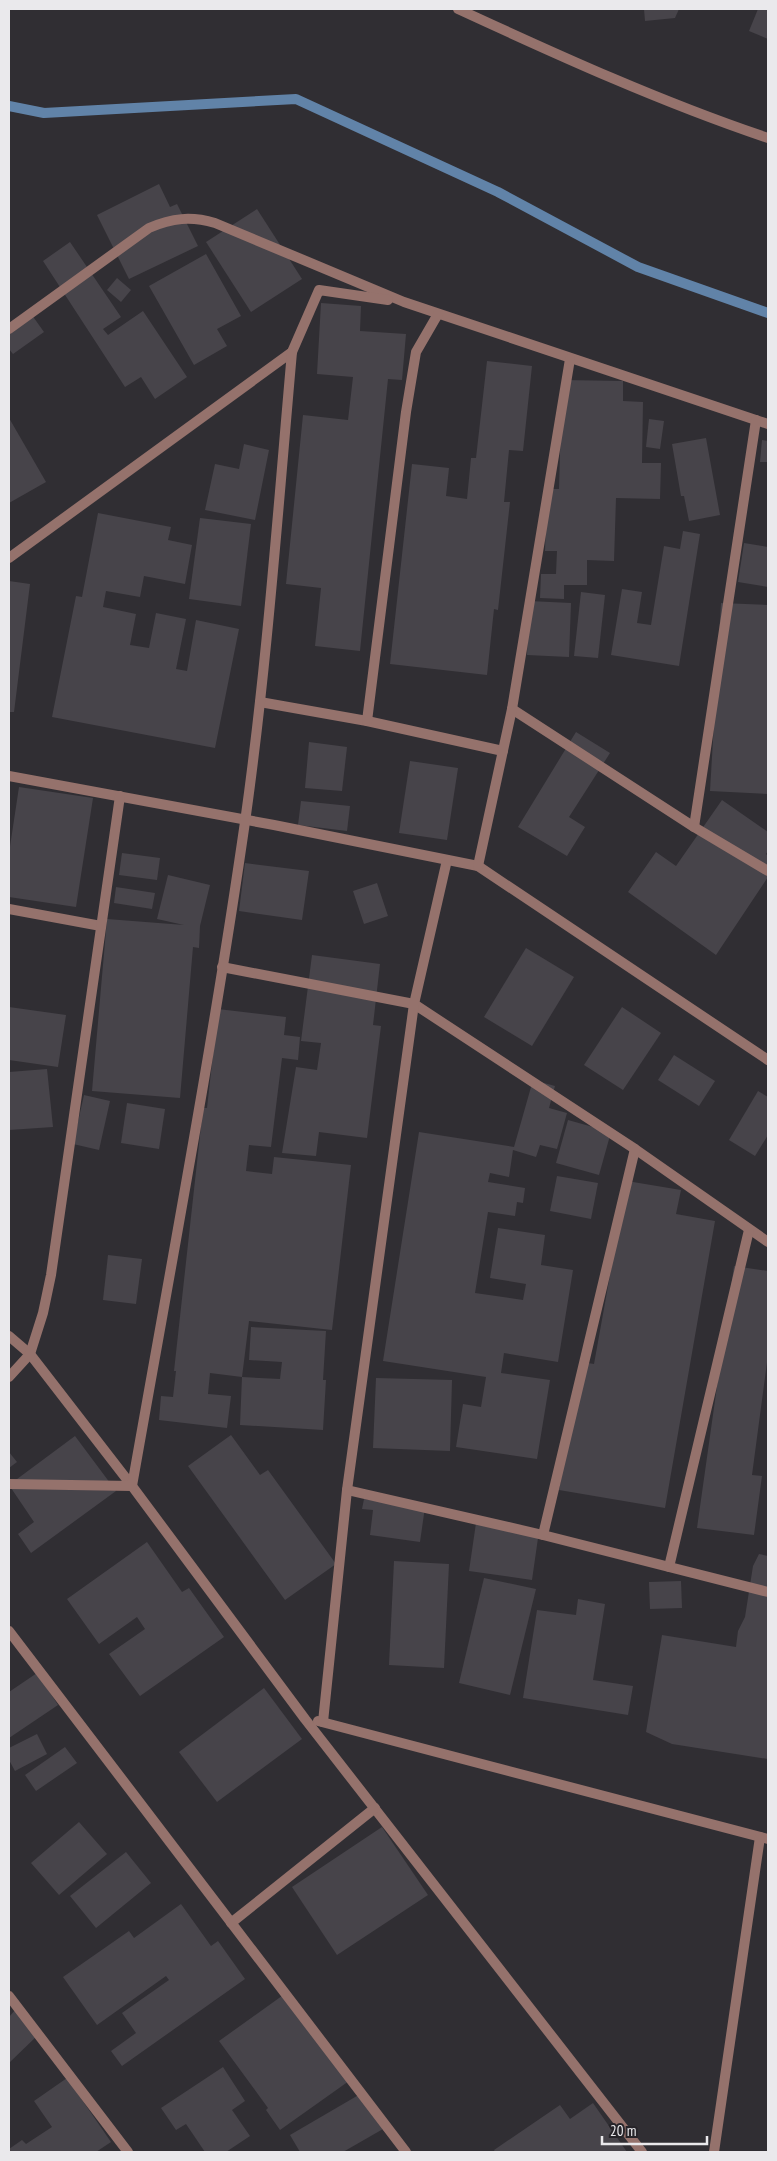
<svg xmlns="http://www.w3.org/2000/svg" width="777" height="2161" viewBox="0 0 777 2161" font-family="'PT Sans Narrow',sans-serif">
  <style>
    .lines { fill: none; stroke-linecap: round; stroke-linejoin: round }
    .stream { stroke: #6183a8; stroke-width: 10 }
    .building { fill: #47444a }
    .minor { stroke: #95726c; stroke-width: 10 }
  </style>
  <rect width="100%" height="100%" fill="#302e33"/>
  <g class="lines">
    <polyline class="stream" points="9,106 44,113 296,99 498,192 638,267 768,313"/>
  </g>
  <g class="building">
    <polygon points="644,9 679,9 675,18 645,21"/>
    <polygon points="758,9 768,9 768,39 749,31"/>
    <polygon points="159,184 170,207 177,204 198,246 129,279 97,215"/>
    <polygon points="257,209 302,279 251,312 206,242"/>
    <polygon points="70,242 121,317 103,329 108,335 143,311 187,377 155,399 141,377 125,387 43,261"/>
    <polygon points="206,254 241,316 217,329 227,346 194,365 149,286"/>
    <polygon points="117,278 131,290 121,302 107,290"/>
    <polygon points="321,303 361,306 360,331 406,334 402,380 388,379 360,651 315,646 321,588 286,584 303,415 348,420 353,377 317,374"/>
    <polygon points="29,311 44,332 13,354 9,349 9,325"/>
    <polygon points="487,361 532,366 523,451 509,450 504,502 510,502 498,610 494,609 487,675 390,664 412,464 449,468 446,496 467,499 471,458 476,458"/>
    <polygon points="562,380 623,381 623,401 643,402 642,463 661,463 660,499 616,498 614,561 587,560 587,585 564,585 564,599 540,598 541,574 556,574 557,551 545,551 547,489 559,489"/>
    <polygon points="9,418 46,482 9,503"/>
    <polygon points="649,419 664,421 660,449 646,447"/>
    <polygon points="706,438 720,515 689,521 684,496 681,496 672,444"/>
    <polygon points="762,440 768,441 768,462 760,462"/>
    <polygon points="244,444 269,450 255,520 205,510 215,464 239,469"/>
    <polygon points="98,513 171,527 168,540 192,545 185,584 144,576 140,597 106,591 103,607 136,614 130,645 149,648 156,613 186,619 176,669 187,671 196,620 239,629 215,748 52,717 76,596 82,597"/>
    <polygon points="200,518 251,524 241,606 189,599"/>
    <polygon points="683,531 700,534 679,666 611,655 622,589 642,592 637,623 651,625 664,546 680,549"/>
    <polygon points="744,543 768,547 768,587 738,582"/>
    <polygon points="9,581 30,584 14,712 9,712"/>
    <polygon points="581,592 605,595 598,658 574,656"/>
    <polygon points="529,601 571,603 569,657 527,655"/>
    <polygon points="721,603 768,605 768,794 710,791"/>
    <polygon points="576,732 610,753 569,817 585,827 567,856 518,827"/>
    <polygon points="309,742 347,747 342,791 305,788"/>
    <polygon points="410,761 458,768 447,840 399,833"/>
    <polygon points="19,787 93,798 76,907 9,897 9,853"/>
    <polygon points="722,800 768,832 768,851 766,854 768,856 768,877 716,955 628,892 656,852 676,866"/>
    <polygon points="301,801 350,806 347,831 298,825"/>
    <polygon points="122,853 160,858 157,880 119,875"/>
    <polygon points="245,863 309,871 302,920 239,911"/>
    <polygon points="168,875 210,885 200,926 199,948 193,947 180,1098 92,1091 107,919 184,925 157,919"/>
    <polygon points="377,883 388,916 364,924 353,891"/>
    <polygon points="116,887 155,893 152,909 114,903"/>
    <polygon points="526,948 574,977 532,1046 484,1017"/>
    <polygon points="312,955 380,964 373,1025 381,1026 367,1138 319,1132 316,1156 282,1153 296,1067 317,1070 321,1043 301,1041"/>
    <polygon points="9,1007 66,1015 58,1067 9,1060"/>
    <polygon points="622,1007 661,1033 623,1090 584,1065"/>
    <polygon points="218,1009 286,1017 284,1035 300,1037 298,1060 282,1058 271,1147 249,1145 246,1171 272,1174 274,1157 351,1165 332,1330 249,1321 242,1377 210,1373 208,1394 231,1396 227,1428 159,1420 161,1396 173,1397 176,1371 174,1371 203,1108 207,1108"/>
    <polygon points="674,1055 715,1081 699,1106 658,1080"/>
    <polygon points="47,1069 53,1127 9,1130 9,1072"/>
    <polygon points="533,1080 555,1086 549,1108 567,1113 557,1149 540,1145 536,1157 513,1150 509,1177 490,1173 488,1182 525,1188 523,1203 517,1202 515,1216 488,1212 475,1293 523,1300 526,1284 490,1278 498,1228 545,1235 541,1265 573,1270 558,1362 504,1353 501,1373 550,1380 537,1459 456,1447 463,1404 481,1407 486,1377 383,1361 419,1132 514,1147"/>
    <polygon points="758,1091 768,1097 768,1135 755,1156 729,1140"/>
    <polygon points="84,1095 110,1101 99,1150 73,1144"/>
    <polygon points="127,1103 165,1109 159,1149 121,1143"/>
    <polygon points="568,1120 611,1132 599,1175 556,1163"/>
    <polygon points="557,1176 598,1183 591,1219 550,1211"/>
    <polygon points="627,1181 681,1190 676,1214 715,1221 665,1508 559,1490 582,1362 594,1364"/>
    <polygon points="108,1255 142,1259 136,1304 103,1300"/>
    <polygon points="734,1266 768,1271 768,1355 752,1475 762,1476 754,1535 697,1528"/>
    <polygon points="251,1327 326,1331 323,1380 326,1380 323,1430 240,1425 242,1377 280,1379 282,1362 249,1360"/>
    <polygon points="376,1378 452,1380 450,1451 373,1448"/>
    <polygon points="231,1435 260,1475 268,1470 336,1564 285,1600 188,1466"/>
    <polygon points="75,1436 116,1491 31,1553 18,1534 34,1522 9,1485"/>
    <polygon points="9,1452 17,1462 9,1468"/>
    <polygon points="364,1499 425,1507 420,1542 370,1535 373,1510 362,1509"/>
    <polygon points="476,1523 539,1531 532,1580 469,1571"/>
    <polygon points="147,1542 182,1592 189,1588 224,1637 140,1696 109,1654 145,1629 137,1617 99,1644 67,1599"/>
    <polygon points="759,1554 768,1556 768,1759 672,1744 646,1732 662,1635 736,1647 738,1631 745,1617 753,1566"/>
    <polygon points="394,1561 449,1564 444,1668 389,1665"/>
    <polygon points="484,1578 536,1589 510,1695 459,1683"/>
    <polygon points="681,1581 682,1608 650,1609 649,1582"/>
    <polygon points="578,1599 605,1604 593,1680 633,1686 628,1715 523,1698 537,1610 576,1615"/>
    <polygon points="37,1673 58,1705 9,1738 9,1692"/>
    <polygon points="264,1688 302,1739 217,1802 179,1752"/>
    <polygon points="37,1734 47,1754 15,1771 9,1760 9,1748"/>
    <polygon points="65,1747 77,1763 36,1791 25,1775"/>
    <polygon points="79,1822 107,1854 59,1895 31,1863"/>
    <polygon points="382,1827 428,1895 337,1955 292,1887"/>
    <polygon points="126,1852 151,1883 96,1928 70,1896"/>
    <polygon points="181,1904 211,1946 218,1941 245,1979 122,2066 111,2051 136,2033 122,2013 169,1980 166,1976 97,2025 63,1977 129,1931 134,1938"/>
    <polygon points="286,1993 349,2081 280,2130 266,2110 268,2108 219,2041"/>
    <polygon points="16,2009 40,2033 9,2063 9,2017"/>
    <polygon points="223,2067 245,2101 232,2110 250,2136 226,2152 205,2152 186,2124 176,2130 161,2108"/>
    <polygon points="67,2078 111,2142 96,2152 9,2152 9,2149 22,2140 26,2144 52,2127 34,2101"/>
    <polygon points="362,2093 383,2129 343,2152 300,2152 290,2135"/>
    <polygon points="593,2103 627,2152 495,2152 494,2150 560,2105 570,2119"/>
  </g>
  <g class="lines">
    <g class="minor">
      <path d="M458,9C560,56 661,102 768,138"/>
      <path d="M9,329L149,228C172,218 191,216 215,223L404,302L768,424"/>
      <polyline points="9,558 292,352 319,290 388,300"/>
      <polyline points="260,702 367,721 503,751"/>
      <polyline points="512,709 694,827 768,871"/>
      <polyline points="367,721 406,412 416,352 438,314"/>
      <polyline points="9,776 274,825 478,866 768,1060"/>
      <polyline points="694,827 756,420"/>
      <polyline points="478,866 512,709 570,359"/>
      <polyline points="9,909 101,926"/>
      <polyline points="222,967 414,1004 635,1149 768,1242"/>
      <polyline points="9,1336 30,1354 132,1486 305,1719 642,2152"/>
      <polyline points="9,1377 30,1354 43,1313 51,1275 120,796"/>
      <path d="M9,1484L132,1486C171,1265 213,1044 245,822C267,666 278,509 292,352"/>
      <polyline points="347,1490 543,1535 768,1592"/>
      <polyline points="543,1535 635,1149"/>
      <polyline points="669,1567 749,1230"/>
      <polyline points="9,1631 406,2152"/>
      <polyline points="318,1721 768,1839"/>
      <polyline points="323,1722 347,1490 414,1004 447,860"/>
      <polyline points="231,1923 375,1808"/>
      <polyline points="9,1996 128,2152"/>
      <polyline points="714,2152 760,1837"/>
    </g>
  </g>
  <rect width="777" height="2161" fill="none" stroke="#eae9ec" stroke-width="20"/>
  <path d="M602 2136v8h105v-8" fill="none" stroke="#eae9ec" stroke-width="2.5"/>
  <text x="610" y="2136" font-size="15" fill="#eae9ec" stroke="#262429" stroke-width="4" paint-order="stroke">20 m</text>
</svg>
